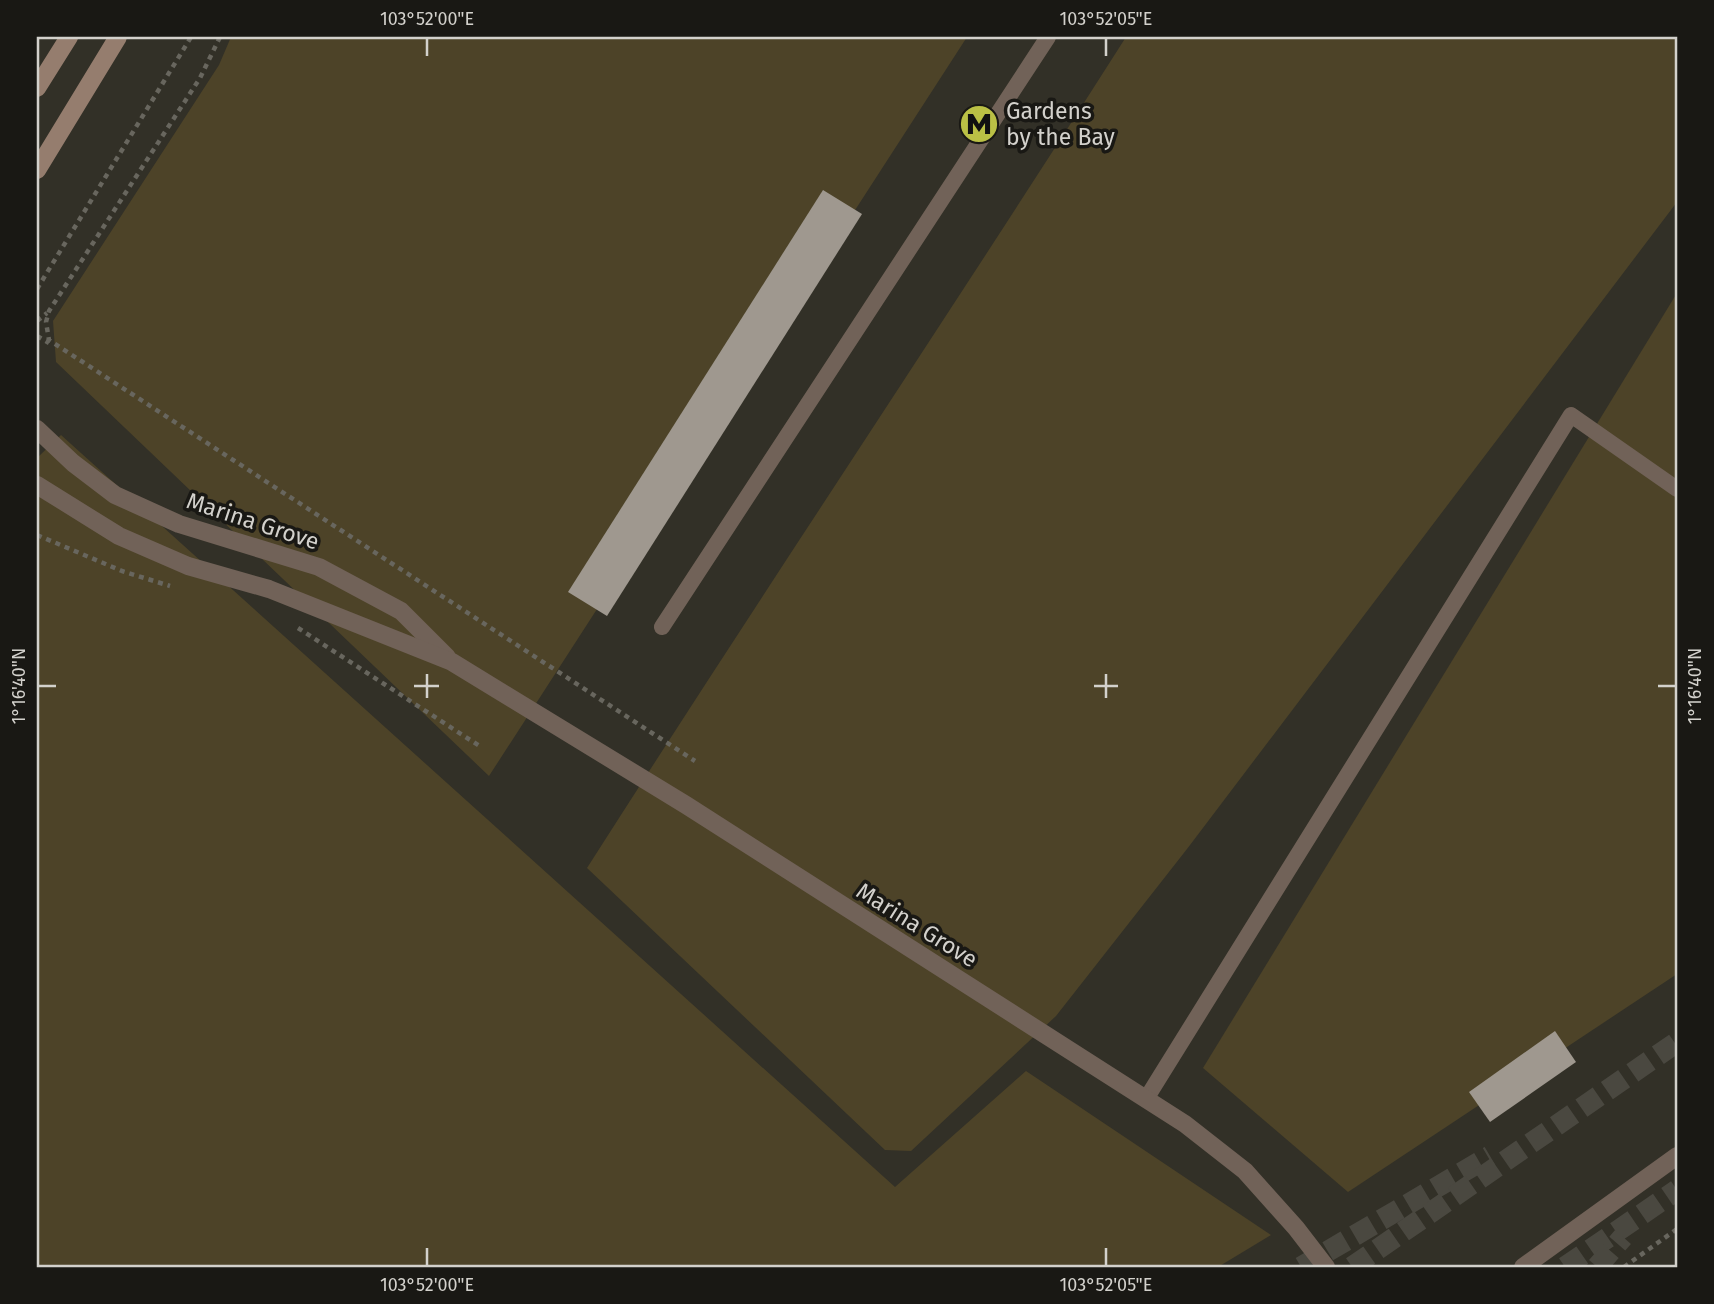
<svg xmlns="http://www.w3.org/2000/svg" width="1714" height="1304" viewBox="0 0 1714 1304" font-family="'Fira Sans',sans-serif">
  <style>
    .green { fill: #4d4328 }
    .building { fill: #9f988f }
    .lines { fill: none; stroke-linecap: round; stroke-linejoin: round }
    .highway-tunnel { stroke: #4a4840; stroke-width: 21; stroke-dasharray: 21 10; stroke-linecap: butt }
    .path { stroke: #68665e; stroke-width: 4.5; stroke-dasharray: 5 5; stroke-linecap: butt }
    .lane { stroke: #716258; stroke-width: 16 }
    .street { stroke: #716258; stroke-width: 18 }
    .secondary { stroke: #957d6e; stroke-width: 18 }
    .ticks { fill: none; stroke: #d3d1cc; stroke-width: 2.5 }
    .labels { text-anchor: middle; stroke-width: 7; stroke-linejoin: round; paint-order: stroke }
    .poi-label { font-size: 23px; fill: #d3d1cc; stroke: #191814; text-anchor: start }
    .street-label { font-size: 23px; fill: #d3d1cc; stroke: #191814 }
    .neatline { fill: none; stroke: #d3d1cc; stroke-width: 2.5 }
    .ticks-label { font-size: 18px; text-anchor: middle; fill: #d3d1cc }
  </style>
  <rect width="100%" height="100%" fill="#323027"/>
  <g class="green">
    <polygon points="231,37 967,37 489,776 56,362 53,321 219,65"/>
    <path d="M1126,37H1677V202L1187,849L1056,1016L911,1151L885,1150L587,868C765,589 949,315 1126,37Z"/>
    <polygon points="1677,293 1677,974 1348,1192 1203,1068"/>
    <polygon points="61,435 895,1187 1026,1071 1271,1235 1218,1267 37,1267 37,458"/>
  </g>
  <g class="building">
    <polygon points="823,190 862,214 607,616 568,592"/>
    <polygon points="1555,1031 1576,1062 1490,1122 1469,1092"/>
  </g>
  <g class="lines">
    <g class="highway-tunnel">
      <polyline points="1301,1267 1490,1156"/>
      <polyline points="1352,1267 1677,1042"/>
      <polyline points="1565,1267 1677,1190"/>
      <polyline points="1597,1267 1623,1237"/>
    </g>
    <g class="path">
      <polyline points="220,37 200,78 49,311 46,322 49,340 695,761"/>
      <polyline points="37,38 37,37"/>
      <polyline points="37,289 191,37"/>
      <polyline points="37,321 47,313"/>
      <polyline points="37,336 49,343"/>
      <polyline points="37,535 122,571 170,586"/>
      <polyline points="298,628 481,747"/>
      <polyline points="1624,1267 1677,1229"/>
    </g>
    <g class="lane">
      <polyline points="662,627 1048,37"/>
      <polyline points="1146,1099 1571,415 1677,489"/>
    </g>
    <g class="street">
      <polyline points="37,429 73,463 115,495 179,524 319,567 401,611 447,657"/>
      <polyline points="37,485 119,536 188,566 269,589 452,662 686,805 1185,1124 1245,1171 1296,1228 1326,1267"/>
      <polyline points="1523,1267 1677,1156"/>
    </g>
    <g class="secondary">
      <polyline points="37,88 69,37"/>
      <polyline points="37,170 118,37"/>
    </g>
  </g>
  <path class="ticks" d="M427,38V56M1106,38V56M427,674V698M1106,674V698M38,686H56M414,686H439M1094,686H1118M1658,686H1676M427,1248V1266M1106,1248V1266"/>
  <defs>
    <g id="metro-disc" transform="scale(2.0125)"><circle r="9.5" fill="#bac045" stroke="#191814"/><path d="M-5.5 5V-5H-3L0 0L3-5H5.5V5H3V-.5L0 4L-3-.5V5Z" fill="#111"/></g>
  </defs>
  <g fill-rule="evenodd">
    <use href="#metro-disc" x="979" y="124"/>
  </g>
  <g class="labels">
    <g class="poi-label">
      <text x="1006" y="119">Gardens<tspan x="1006" dy="26">by the Bay</tspan></text>
    </g>
    <g class="street-label">
      <text transform="translate(253 521) rotate(18)" y="8">Marina Grove</text>
      <text transform="translate(917 925) rotate(32)" y="8">Marina Grove</text>
    </g>
  </g>
  <rect width="1714" height="1304" fill="none" stroke="#191814" stroke-width="77"/>
  <rect x="38" y="38" width="1638" height="1228" class="neatline"/>
  <g class="ticks-label">
    <text x="427" y="25">103°52'00"E</text>
    <text x="1106" y="25">103°52'05"E</text>
    <text transform="translate(19 686) rotate(-90)" y="6">1°16'40"N</text>
    <text transform="translate(1695 686) rotate(-90)" y="6">1°16'40"N</text>
    <text x="427" y="1291">103°52'00"E</text>
    <text x="1106" y="1291">103°52'05"E</text>
  </g>
</svg>
